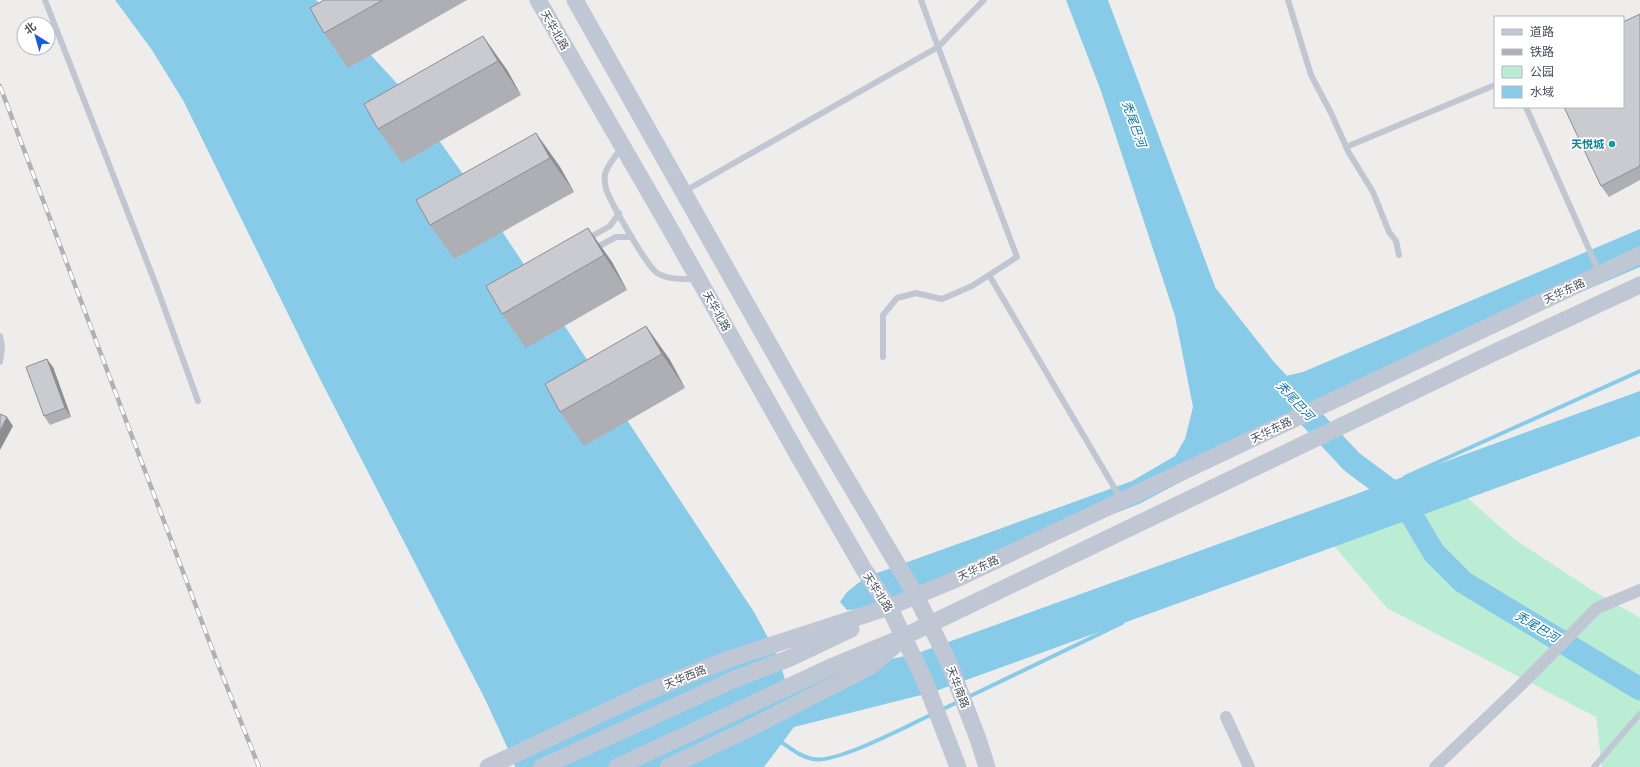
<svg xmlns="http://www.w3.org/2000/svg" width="1640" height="767" viewBox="0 0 1640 767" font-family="'Fira Sans Condensed','Noto Sans SC',sans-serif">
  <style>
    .green { fill: #baedd3 }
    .water { fill: #88cbe9 }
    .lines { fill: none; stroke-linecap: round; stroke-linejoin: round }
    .stream { stroke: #88cbe9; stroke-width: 4 }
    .river { stroke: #88cbe9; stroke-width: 23 }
    .service { stroke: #c0c7d2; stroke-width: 6 }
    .minor { stroke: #c0c7d2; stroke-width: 12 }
    .secondary { stroke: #bfc7d5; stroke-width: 17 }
    .rail-casing { stroke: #aeb1b7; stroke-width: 4.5 }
    .rail { stroke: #fff; stroke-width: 3; stroke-dasharray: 9; stroke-linecap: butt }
    .wall { fill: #adafb4 }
    .shaded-wall { fill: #8d8e92 }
    .building { fill: #c9cbd1; stroke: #8d8e92 }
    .culture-dot { fill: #0f9aa8; stroke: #fff; stroke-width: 1.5 }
    .labels { text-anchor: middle; stroke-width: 3.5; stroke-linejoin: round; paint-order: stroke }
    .street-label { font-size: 11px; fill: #454e59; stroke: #fff }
    .culture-label { font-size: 11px; font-weight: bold; fill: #0d838f; stroke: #fff; text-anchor: end }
    .water-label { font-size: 12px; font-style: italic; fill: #0f75a2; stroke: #fff }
  </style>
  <rect width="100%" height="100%" fill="#efecec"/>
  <polygon class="green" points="1447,480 1514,539 1590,589 1640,618 1640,767 1602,767 1596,717 1387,608 1329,540"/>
  <g class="water">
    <polygon points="115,0 316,0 368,52 403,90 480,198 754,612 778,656 786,683 918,653 1640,391 1640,436 933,692 794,727 764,767 515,767 514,762 485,699 319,377 184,102 152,50"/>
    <polygon points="1066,0 1108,0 1232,332 1249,365 1264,375 1273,379 1303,372 1640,229 1640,267 1372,381 1139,504 872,608 847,610 840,602 847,592 866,577 1132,481 1175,456 1185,439 1193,407 1175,316 1101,91"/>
  </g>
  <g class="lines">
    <g class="stream">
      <polyline points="1405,477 1640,371"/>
      <polyline points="966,698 1122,623"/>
      <polyline points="941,710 960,701"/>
      <path d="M778,740C789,747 800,757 813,759C837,764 908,725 933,714"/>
    </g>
    <polyline class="river" points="1209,298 1264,368 1352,462 1402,499 1434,553 1463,582 1640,689"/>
    <g class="service">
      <polyline points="45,0 156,285 198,401"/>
      <polyline points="921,0 938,47 984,0"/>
      <polyline points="1288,0 1311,75 1331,113 1349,153 1373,192 1389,232 1396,241 1399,255"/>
      <polyline points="1526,107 1600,274"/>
      <polyline points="1346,147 1495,85"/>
      <path d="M622,148C616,155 608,164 605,174C604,178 605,184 606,189C611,203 646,265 657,273C669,280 683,279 696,279"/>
      <polyline points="685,191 938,47 1017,257 972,286 942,299 916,293 897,298 883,315 883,357"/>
      <polyline points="587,239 610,226 619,213"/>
      <polyline points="594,249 616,237 632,237"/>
      <polyline points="989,275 1121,499"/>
      <polyline points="0,336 2,347 0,362"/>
      <polyline points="1594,767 1640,714"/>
    </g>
    <g class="minor">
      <polyline points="1226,717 1249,767"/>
      <polyline points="1435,767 1519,687 1597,608 1640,590"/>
    </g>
    <g class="secondary">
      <polyline points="538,0 668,225 803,464 863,568 889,607 924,679 958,767"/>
      <polyline points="575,0 813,422 916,596 949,663 978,739 987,767"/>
      <polyline points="488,767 645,693 688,675 732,658 889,607 952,581 1640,255"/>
      <polyline points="542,767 735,679 790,658 851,629"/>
      <polyline points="617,767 833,666 903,637 1489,355 1640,285"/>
      <polyline points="668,767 750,728 871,666 894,646"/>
    </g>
    <g class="rail-casing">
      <polyline id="rail" points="0,86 217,662 259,767"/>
    </g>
    <use href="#rail" class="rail"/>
  </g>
  <g class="wall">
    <polygon points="324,0 467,0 348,68 324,33"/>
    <polygon points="1640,14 1640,180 1609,197 1601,186"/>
    <polygon points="483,36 507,70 521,95 402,163 378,129"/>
    <polygon points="536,133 560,167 574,192 454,259 430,225"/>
    <polygon points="588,228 612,262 627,290 526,348 502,314"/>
    <polygon points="646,326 670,360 685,388 584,446 560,412"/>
    <polygon points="53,367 71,417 50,425 44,416"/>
  </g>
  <g class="shaded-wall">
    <polygon points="483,36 507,70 521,95 498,61"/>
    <polygon points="536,133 560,167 574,192 550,158"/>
    <polygon points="588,228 612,262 627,290 604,255"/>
    <polygon points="646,326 670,360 685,388 662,354"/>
    <polygon points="47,359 53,367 71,417 65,408"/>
    <polygon points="7,417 13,426 0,450 0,431"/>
  </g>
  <g class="building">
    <polygon points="324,0 383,0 324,33 310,8"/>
    <polygon points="1640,14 1640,166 1601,186 1564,107 1623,107 1623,22"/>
    <polygon points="483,36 498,61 378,129 364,104"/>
    <polygon points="536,133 550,158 430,225 416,200"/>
    <polygon points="588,228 604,255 502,314 486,286"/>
    <polygon points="646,326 662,354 560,412 545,384"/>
    <polygon points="47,359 65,408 44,416 26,367"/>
    <polygon points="0,414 7,417 0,431"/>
  </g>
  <circle class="culture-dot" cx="1612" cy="144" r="4"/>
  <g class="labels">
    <g class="street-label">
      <text transform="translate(555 30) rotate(60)" y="4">天华北路</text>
      <text transform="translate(1564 291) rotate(-25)" y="4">天华东路</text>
      <text transform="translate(717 311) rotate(61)" y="4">天华北路</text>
      <text transform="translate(1271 430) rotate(-26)" y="4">天华东路</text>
      <text transform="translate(978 568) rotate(-25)" y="4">天华东路</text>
      <text transform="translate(878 592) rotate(57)" y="4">天华北路</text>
      <text transform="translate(685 677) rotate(-22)" y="4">天华西路</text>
      <text transform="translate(958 687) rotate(69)" y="4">天华南路</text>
    </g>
    <g class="culture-label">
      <text x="1604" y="148">天悦城</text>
    </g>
    <g class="water-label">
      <text transform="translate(1134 124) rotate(70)" y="4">秃尾巴河</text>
      <text transform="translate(1295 401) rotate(47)" y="4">秃尾巴河</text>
      <text transform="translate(1537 627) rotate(31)" y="4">秃尾巴河</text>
    </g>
  </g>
  <rect x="1494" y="16" width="130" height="92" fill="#ffffff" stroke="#b5b8bd"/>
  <rect x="1502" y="29" width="20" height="6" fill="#bfc7d5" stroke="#b5b8bd"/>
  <text x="1530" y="36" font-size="12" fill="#454e59">道路</text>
  <rect x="1502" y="49" width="20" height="6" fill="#aeb1b7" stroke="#b5b8bd"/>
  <text x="1530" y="56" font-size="12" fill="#454e59">铁路</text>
  <rect x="1502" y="66" width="20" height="12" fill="#baedd3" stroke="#b5b8bd"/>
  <text x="1530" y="76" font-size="12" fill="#454e59">公园</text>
  <rect x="1502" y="86" width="20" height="12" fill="#88cbe9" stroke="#b5b8bd"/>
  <text x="1530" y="96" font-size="12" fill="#454e59">水域</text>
  <g transform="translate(36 36) rotate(323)"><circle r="19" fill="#ffffff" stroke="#b5b8bd"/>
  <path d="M0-3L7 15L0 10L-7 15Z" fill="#1d5cd8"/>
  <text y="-6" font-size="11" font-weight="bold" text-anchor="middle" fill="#454e59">北</text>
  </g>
</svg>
